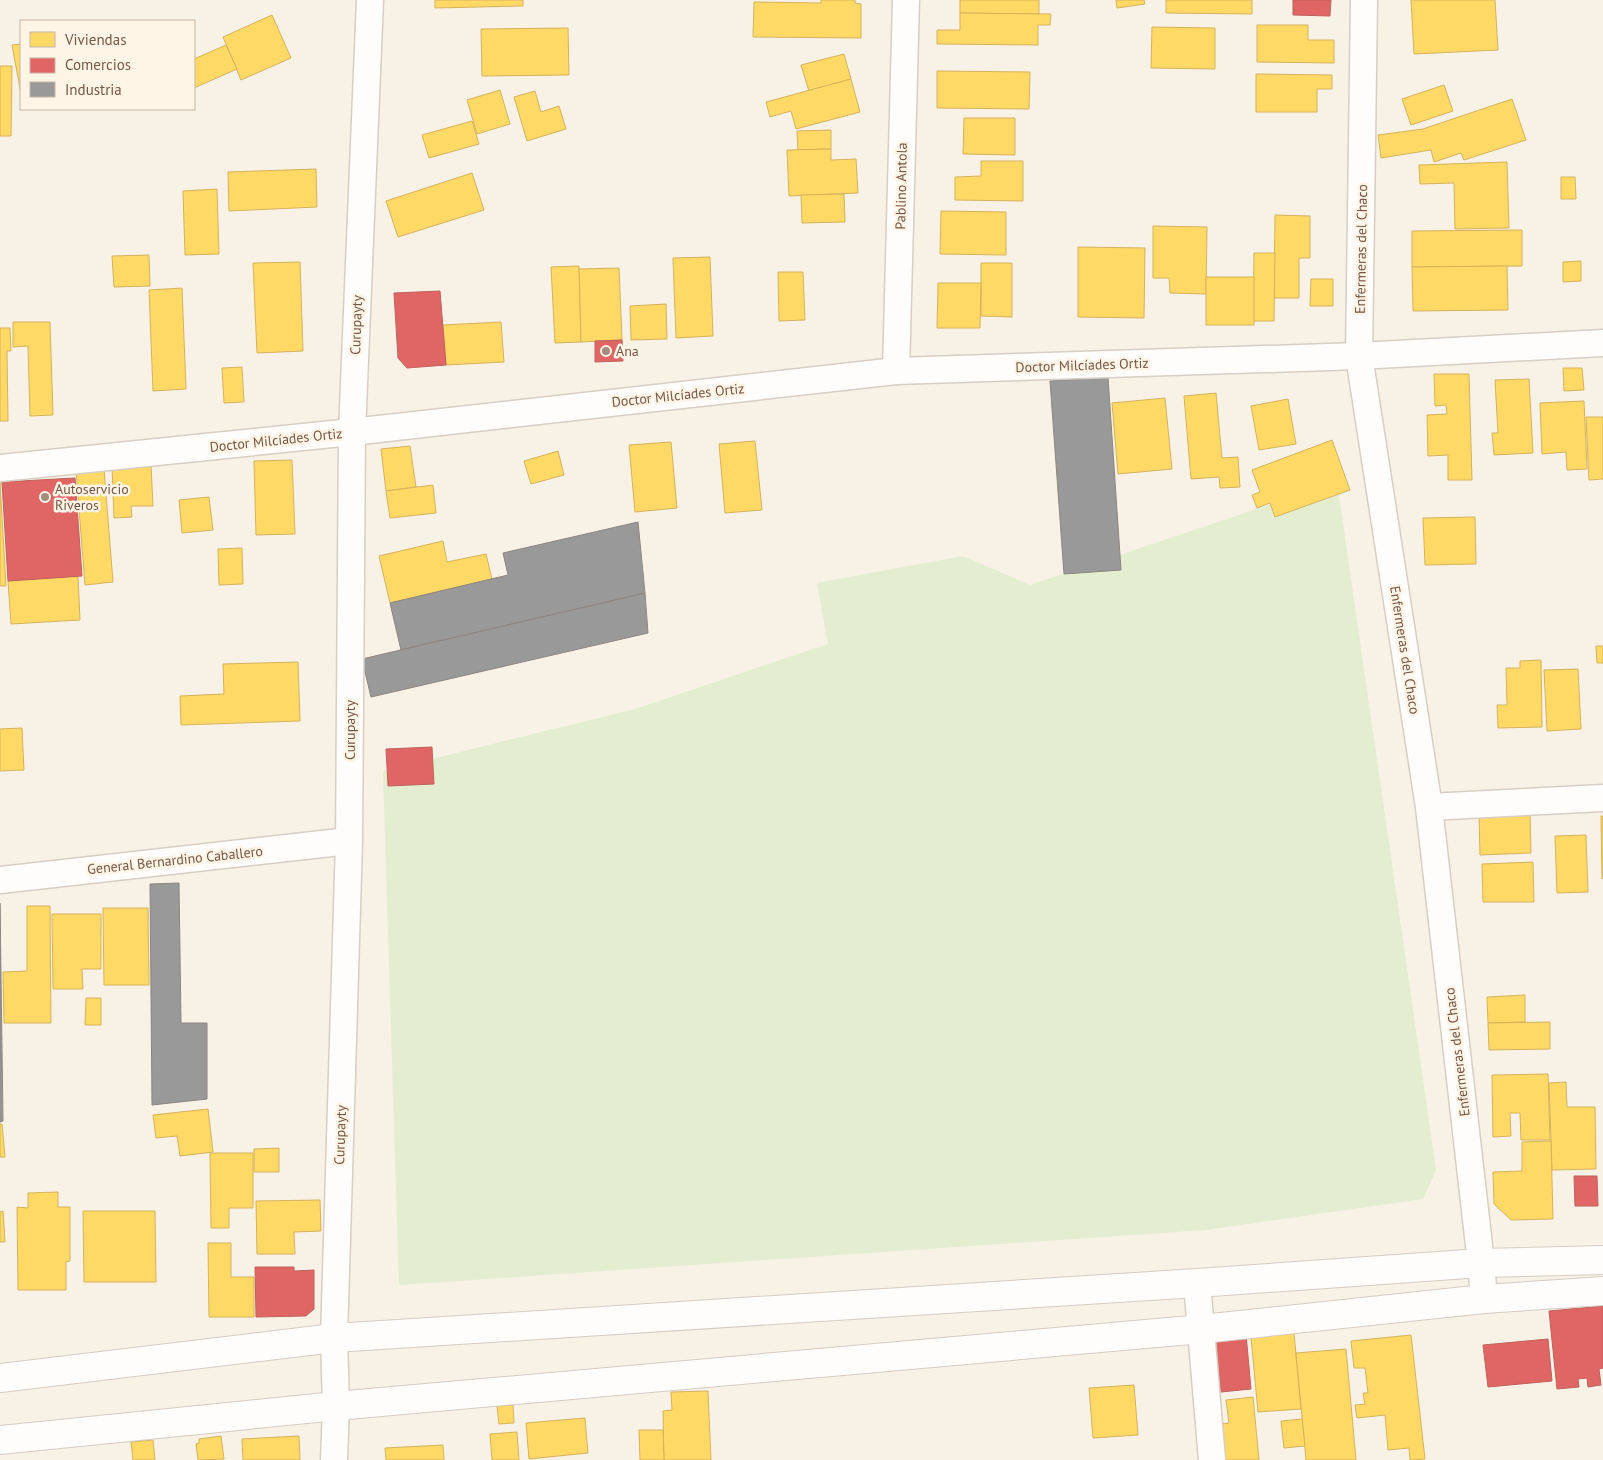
<svg xmlns="http://www.w3.org/2000/svg" width="1603" height="1460" viewBox="0 0 1603 1460" font-family="'PT Sans',sans-serif">
  <style>
    .green { fill: #e2eecf }
    .homes { fill: #ffd966; stroke: #d6b25c }
    .shops { fill: #e06666; stroke: #c0615c }
    .industry { fill: #999; stroke: #8e8580 }
    .lines { fill: none; stroke-linecap: round; stroke-linejoin: round }
    .street-casing { stroke: #d8cec4; stroke-width: 29 }
    .secondary-casing { stroke: #d7ccc3; stroke-width: 30 }
    .street { stroke: #fefdfb; stroke-width: 26 }
    .secondary { stroke: #fefdfb; stroke-width: 28 }
    .poi-dot { fill: #a38c7d; stroke: #fff5e7; stroke-width: 2 }
    .labels { text-anchor: middle; stroke-width: 5; stroke-linejoin: round; paint-order: stroke }
    .street-label { font-size: 14px; fill: #765645; stroke: #fff5e7 }
    .poi-label { font-size: 14px; fill: #765645; stroke: #fff5e7; text-anchor: start }
  </style>
  <rect width="100%" height="100%" fill="#f7f1e6"/>
  <polygon class="green" points="1337,482 1436,1170 1423,1199 1205,1230 399,1285 383,771 635,709 828,644 817,583 963,556 1030,585"/>
  <g class="homes">
    <polygon points="435,0 523,0 523,6 435,8"/>
    <polygon points="821,0 855,0 855,3 861,4 861,38 753,37 754,2 821,3"/>
    <polygon points="960,0 1039,0 1039,14 960,13"/>
    <polygon points="1116,0 1144,0 1145,4 1117,8"/>
    <polygon points="1166,0 1252,0 1252,14 1166,13"/>
    <polygon points="1411,0 1495,0 1498,50 1414,54"/>
    <polygon points="960,13 1051,14 1050,25 1038,25 1038,45 937,44 937,30 960,30"/>
    <polygon points="272,15 291,58 241,80 223,37"/>
    <polygon points="1257,25 1308,25 1308,40 1334,40 1334,63 1257,62"/>
    <polygon points="1152,27 1215,28 1215,69 1151,68"/>
    <polygon points="568,28 569,75 482,76 481,29"/>
    <polygon points="21,44 21,94 12,45"/>
    <polygon points="226,45 237,69 194,88 194,59"/>
    <polygon points="844,54 851,79 809,91 801,65"/>
    <polygon points="0,66 12,66 11,136 0,136"/>
    <polygon points="937,71 1030,72 1029,109 937,108"/>
    <polygon points="1256,74 1332,75 1332,89 1317,89 1317,112 1256,112"/>
    <polygon points="851,79 860,112 796,129 791,111 770,117 766,102"/>
    <polygon points="1444,85 1453,111 1411,125 1402,99"/>
    <polygon points="500,90 510,124 477,134 467,100"/>
    <polygon points="535,91 541,112 559,106 566,129 527,141 514,97"/>
    <polygon points="1512,99 1526,140 1464,160 1461,153 1434,162 1431,150 1381,158 1378,135 1423,129"/>
    <polygon points="964,118 1015,118 1015,155 963,154"/>
    <polygon points="472,121 479,144 429,158 422,135"/>
    <polygon points="831,130 831,149 798,150 797,131"/>
    <polygon points="831,149 831,160 856,159 858,193 789,196 787,150"/>
    <polygon points="981,161 1023,161 1023,201 955,200 955,177 981,176"/>
    <polygon points="1507,162 1509,228 1455,229 1454,183 1420,184 1419,165"/>
    <polygon points="316,169 317,207 229,211 228,172"/>
    <polygon points="472,173 484,210 398,237 386,201"/>
    <polygon points="1561,177 1575,177 1576,199 1561,199"/>
    <polygon points="217,189 219,254 185,255 183,191"/>
    <polygon points="844,194 845,222 802,223 801,195"/>
    <polygon points="941,211 1006,212 1006,255 940,254"/>
    <polygon points="1275,215 1310,216 1310,258 1299,258 1299,298 1274,298"/>
    <polygon points="1153,226 1207,227 1206,294 1170,293 1169,278 1153,278"/>
    <polygon points="1522,230 1522,266 1412,267 1412,231"/>
    <polygon points="1078,247 1145,248 1144,318 1078,317"/>
    <polygon points="1254,253 1275,253 1274,321 1253,321"/>
    <polygon points="149,255 150,286 114,287 112,256"/>
    <polygon points="710,257 713,336 676,338 673,258"/>
    <polygon points="1581,261 1581,281 1563,282 1563,262"/>
    <polygon points="300,262 303,351 257,353 253,263"/>
    <polygon points="981,263 1012,263 1012,317 981,316"/>
    <polygon points="579,266 581,342 555,343 551,267"/>
    <polygon points="1507,266 1508,310 1413,311 1412,267"/>
    <polygon points="619,268 622,340 581,342 579,269"/>
    <polygon points="778,272 803,272 805,320 779,321"/>
    <rect x="1206" y="277" width="48" height="48"/>
    <polygon points="1311,279 1333,279 1333,306 1310,306"/>
    <polygon points="938,283 981,283 980,328 937,328"/>
    <polygon points="182,288 186,389 153,391 149,290"/>
    <polygon points="666,304 667,339 631,340 630,306"/>
    <polygon points="13,322 50,322 53,415 30,416 28,346 13,347"/>
    <polygon points="501,322 504,362 446,365 443,325"/>
    <polygon points="0,328 10,328 11,351 7,351 8,421 0,421"/>
    <polygon points="242,367 244,402 224,403 222,368"/>
    <polygon points="1563,368 1582,368 1584,390 1564,391"/>
    <polygon points="1434,374 1469,374 1472,480 1448,480 1448,455 1428,456 1427,415 1447,414 1446,405 1435,406"/>
    <polygon points="1529,379 1533,453 1494,455 1492,433 1498,433 1495,380"/>
    <polygon points="1216,393 1222,458 1238,457 1240,487 1220,488 1219,477 1191,479 1184,396"/>
    <polygon points="1165,398 1172,469 1118,474 1112,403"/>
    <polygon points="1288,399 1296,444 1259,450 1251,406"/>
    <polygon points="1584,401 1587,469 1567,470 1566,452 1542,454 1540,403"/>
    <polygon points="1586,417 1603,417 1603,479 1589,480"/>
    <polygon points="1332,440 1350,490 1275,517 1270,503 1257,508 1252,495 1260,492 1252,470"/>
    <polygon points="755,441 762,510 725,513 719,444"/>
    <polygon points="671,442 677,508 635,512 629,445"/>
    <polygon points="410,446 416,487 386,491 381,449"/>
    <polygon points="558,451 564,475 531,484 524,461"/>
    <polygon points="292,460 295,534 256,535 254,461"/>
    <polygon points="151,465 153,506 131,506 132,517 114,518 112,466"/>
    <polygon points="104,469 113,582 85,585 76,470"/>
    <polygon points="0,482 6,586 0,586"/>
    <polygon points="433,485 436,513 390,518 386,491"/>
    <polygon points="209,497 213,530 182,533 179,500"/>
    <polygon points="1475,517 1476,564 1425,565 1423,518"/>
    <polygon points="443,541 447,562 486,554 492,579 390,603 379,556"/>
    <polygon points="242,548 243,584 219,585 218,549"/>
    <polygon points="78,576 80,620 11,624 8,581"/>
    <polygon points="1596,646 1603,646 1603,663 1597,663"/>
    <polygon points="1541,660 1542,727 1498,728 1497,705 1507,705 1506,668 1520,668 1520,661"/>
    <polygon points="298,662 300,721 181,725 180,696 224,694 223,664"/>
    <polygon points="1578,669 1581,729 1547,731 1544,670"/>
    <polygon points="22,728 24,770 0,771 0,729"/>
    <polygon points="1530,813 1531,853 1480,855 1479,815"/>
    <polygon points="1601,816 1603,816 1603,878 1602,879"/>
    <polygon points="1586,835 1588,892 1557,893 1555,836"/>
    <polygon points="1533,862 1534,902 1483,902 1482,864"/>
    <polygon points="27,906 50,906 51,1023 4,1023 3,972 27,971"/>
    <polygon points="103,908 148,908 149,985 104,985"/>
    <polygon points="52,914 101,914 101,969 82,969 83,989 53,989"/>
    <polygon points="1525,995 1525,1022 1488,1023 1487,997"/>
    <polygon points="86,998 101,998 101,1025 85,1025"/>
    <polygon points="1550,1022 1550,1049 1489,1050 1488,1023"/>
    <polygon points="1548,1074 1550,1140 1521,1140 1520,1113 1510,1113 1511,1136 1493,1137 1492,1075"/>
    <polygon points="1566,1082 1567,1107 1595,1107 1596,1169 1552,1170 1549,1083"/>
    <polygon points="208,1109 213,1152 180,1156 177,1136 156,1138 153,1115"/>
    <polygon points="0,1124 2,1124 5,1157 0,1157"/>
    <polygon points="1551,1141 1553,1219 1511,1220 1494,1204 1493,1172 1522,1171 1522,1142"/>
    <polygon points="279,1148 279,1172 254,1172 254,1149"/>
    <polygon points="210,1153 253,1153 253,1208 229,1208 229,1228 211,1228"/>
    <polygon points="58,1192 58,1207 70,1207 70,1261 66,1262 66,1290 18,1290 17,1207 28,1208 28,1193"/>
    <polygon points="320,1200 321,1231 294,1232 295,1254 257,1254 256,1201"/>
    <polygon points="3,1211 5,1242 0,1242 0,1212"/>
    <polygon points="83,1211 155,1211 156,1282 84,1282"/>
    <polygon points="208,1243 231,1243 231,1277 254,1277 254,1317 209,1317"/>
    <polygon points="1294,1333 1301,1409 1258,1412 1251,1337"/>
    <polygon points="1411,1335 1425,1459 1413,1460 1410,1460 1409,1448 1388,1450 1385,1415 1357,1418 1355,1405 1365,1404 1363,1393 1368,1393 1365,1368 1354,1368 1351,1341"/>
    <polygon points="1346,1349 1356,1460 1306,1460 1296,1353"/>
    <polygon points="1134,1385 1138,1435 1093,1438 1089,1388"/>
    <polygon points="708,1391 711,1460 664,1460 663,1411 672,1410 671,1392"/>
    <polygon points="1253,1397 1259,1460 1217,1460 1214,1425 1229,1423 1226,1400"/>
    <polygon points="513,1405 514,1423 499,1424 497,1406"/>
    <polygon points="585,1418 588,1453 529,1459 526,1423"/>
    <polygon points="1302,1419 1305,1446 1284,1448 1281,1421"/>
    <polygon points="639,1430 663,1430 664,1460 640,1460"/>
    <polygon points="517,1432 519,1460 492,1460 490,1434"/>
    <polygon points="221,1436 224,1459 198,1460 196,1444 199,1443 199,1439"/>
    <polygon points="299,1436 300,1460 243,1460 242,1439"/>
    <polygon points="153,1440 155,1460 133,1460 131,1442"/>
    <polygon points="443,1445 444,1460 386,1460 385,1448"/>
  </g>
  <g class="shops">
    <polygon points="1293,0 1331,0 1330,16 1293,15"/>
    <polygon points="440,291 446,365 407,368 398,358 394,293"/>
    <polygon points="622,340 623,361 595,362 595,341"/>
    <polygon points="75,478 82,576 8,581 2,482"/>
    <polygon points="432,747 434,784 388,786 386,749"/>
    <polygon points="1574,1176 1597,1176 1598,1206 1575,1206"/>
    <polygon points="255,1267 294,1267 294,1271 314,1270 314,1309 306,1316 256,1317"/>
    <polygon points="1603,1306 1603,1368 1599,1369 1601,1385 1588,1387 1587,1378 1578,1379 1579,1387 1557,1389 1549,1311"/>
    <polygon points="1246,1334 1251,1389 1221,1392 1219,1370 1208,1371 1205,1338"/>
    <polygon points="1548,1339 1552,1381 1488,1387 1483,1345"/>
  </g>
  <g class="industry">
    <polygon points="1108,377 1121,570 1064,574 1050,381"/>
    <polygon points="638,522 645,593 401,650 390,603 508,575 503,553"/>
    <polygon points="645,593 648,633 371,697 362,659"/>
    <polygon points="179,883 181,1023 207,1023 207,1099 152,1105 150,884"/>
    <polygon points="0,903 3,1121 0,1122"/>
  </g>
  <g class="lines">
    <g class="street-casing">
      <g id="street">
        <polyline points="1364,0 1359,356 1429,807 1481,1263 1484,1299"/>
        <polyline points="896,371 906,0"/>
        <polyline points="0,468 352,432 896,371 1359,356 1603,343"/>
        <polyline points="1429,807 1603,798"/>
        <polyline points="0,880 349,841"/>
        <polyline points="1197,1283 1212,1460"/>
        <polyline points="334,1460 336,1406 334,1338 349,841 352,432 370,0"/>
      </g>
    </g>
    <g class="secondary-casing">
      <g id="secondary">
        <polyline points="0,1378 334,1338 1197,1283 1481,1263 1603,1260"/>
        <polyline points="0,1440 336,1406 1202,1329 1484,1299 1603,1291"/>
      </g>
    </g>
    <use href="#street" class="street"/>
    <use href="#secondary" class="secondary"/>
  </g>
  <g class="poi-dot">
    <circle cx="606" cy="351" r="5"/>
    <circle cx="45" cy="497" r="5"/>
  </g>
  <g class="labels">
    <g class="street-label">
      <text transform="translate(901 186) rotate(-89)" y="5">Pablino Antola</text>
      <text transform="translate(1361 249) rotate(-89)" y="5">Enfermeras del Chaco</text>
      <text transform="translate(356 325) rotate(-88)" y="5">Curupayty</text>
      <text transform="translate(1082 365) rotate(-2)" y="5">Doctor Milcíades Ortiz</text>
      <text transform="translate(678 395) rotate(-6)" y="5">Doctor Milcíades Ortiz</text>
      <text transform="translate(276 440) rotate(-6)" y="5">Doctor Milcíades Ortiz</text>
      <text transform="translate(1405 650) rotate(81)" y="5">Enfermeras del Chaco</text>
      <text transform="translate(350 730) rotate(-90)" y="5">Curupayty</text>
      <text transform="translate(175 860) rotate(-6)" y="5">General Bernardino Caballero</text>
      <text transform="translate(1457 1052) rotate(-97)" y="5">Enfermeras del Chaco</text>
      <text transform="translate(340 1135) rotate(-88)" y="5">Curupayty</text>
    </g>
    <g class="poi-label">
      <text x="616" y="356">Ana</text>
      <text x="55" y="494">Autoservicio<tspan x="55" dy="16">Riveros</tspan></text>
    </g>
  </g>
  <rect x="20" y="20" width="175" height="90" fill="#fff5e7" stroke="#c8b5a6"/>
  <rect x="30" y="32" width="25" height="15" fill="#ffd966" stroke="#c8b5a6"/>
  <text x="65" y="45" font-size="15" fill="#765645">Viviendas</text>
  <rect x="30" y="58" width="25" height="15" fill="#e06666" stroke="#c8b5a6"/>
  <text x="65" y="70" font-size="15" fill="#765645">Comercios</text>
  <rect x="30" y="82" width="25" height="15" fill="#999999" stroke="#c8b5a6"/>
  <text x="65" y="95" font-size="15" fill="#765645">Industria</text>
</svg>
